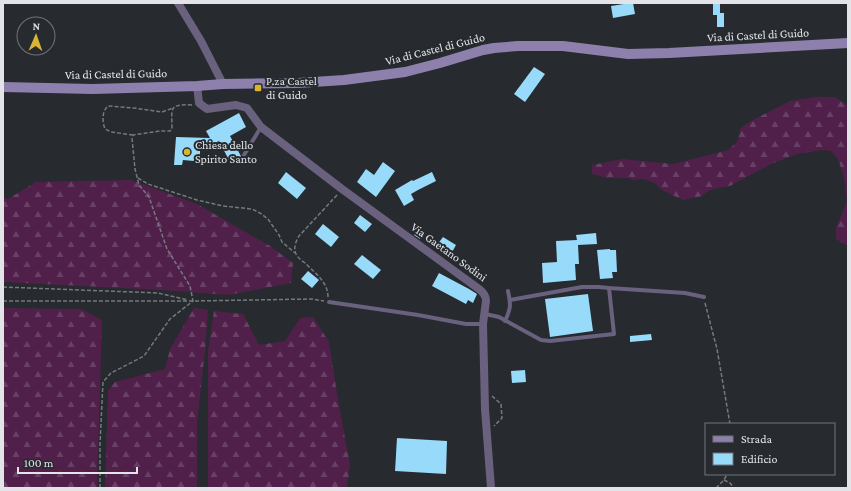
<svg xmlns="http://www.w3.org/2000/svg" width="851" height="491" viewBox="0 0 851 491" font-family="'Crimson Pro',serif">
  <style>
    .forest { fill: url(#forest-firs) }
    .building { fill: #98daf9 }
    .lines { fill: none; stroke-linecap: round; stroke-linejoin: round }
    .path { stroke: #76797d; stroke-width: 1.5; stroke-dasharray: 4 2; stroke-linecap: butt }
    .lane { stroke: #69617d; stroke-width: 4 }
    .street { stroke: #69617d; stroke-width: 8 }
    .secondary { stroke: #8d80ad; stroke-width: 10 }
    .poi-dot { fill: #d8b434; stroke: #272a2f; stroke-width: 1.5 }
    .labels { text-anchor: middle; stroke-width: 4; stroke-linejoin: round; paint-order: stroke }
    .street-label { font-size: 12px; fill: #e2e4e7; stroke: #272a2f }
    .poi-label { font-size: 12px; fill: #e2e4e7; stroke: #272a2f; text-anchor: start }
  </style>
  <defs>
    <pattern id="forest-firs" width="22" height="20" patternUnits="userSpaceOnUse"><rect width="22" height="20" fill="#50204b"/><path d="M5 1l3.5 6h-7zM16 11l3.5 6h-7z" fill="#694065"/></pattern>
  </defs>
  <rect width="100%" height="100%" fill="#272a2f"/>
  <g class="forest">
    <polygon points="816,97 835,97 848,106 848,245 846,245 836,239 836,228 847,201 844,178 838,159 831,151 822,150 797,154 771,164 730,186 717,188 708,191 702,196 683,200 674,196 662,190 656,184 647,180 641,179 633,180 628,178 607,178 592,174 592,165 622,159 673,164 729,150 738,140 740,129 751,121 790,101"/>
    <polygon points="131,180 197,204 270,246 293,263 291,283 228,295 162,290 3,282 3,197 8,199 36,182"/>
    <polygon points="3,308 81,309 102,320 97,488 3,488"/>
    <polygon points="194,308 208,310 205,351 197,422 197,488 105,488 108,391 115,382 165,369 170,349"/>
    <polygon points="214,311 243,314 259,345 285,341 300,318 313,317 329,342 338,400 350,465 347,488 208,488 208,351"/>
  </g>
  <g class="building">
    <polygon points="630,3 633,3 635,14 613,18 611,6"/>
    <polygon points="713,3 720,3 720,13 724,13 724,27 717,27 717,15 713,15"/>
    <polygon points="534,67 545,74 525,102 514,94"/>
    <polygon points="239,113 246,127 230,136 242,158 231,164 219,141 207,147 207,149 200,149 200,155 194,161 183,160 182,165 174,165 176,137 210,138 206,131"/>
    <polygon points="383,162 395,171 376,197 357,182 366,169 374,175"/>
    <polygon points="286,172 306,188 297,199 278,183"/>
    <polygon points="432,172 436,181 418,190 411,194 414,200 404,206 395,190 412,180 413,181"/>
    <polygon points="360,215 372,224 365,232 354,223"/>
    <polygon points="323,224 339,237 331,247 315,234"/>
    <polygon points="419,228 425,232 420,239 414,235"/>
    <polygon points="596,233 597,244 578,245 579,264 575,264 576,280 543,283 542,263 557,262 556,241 577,240 576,235"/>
    <polygon points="443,237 456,245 451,254 437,245"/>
    <polygon points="610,249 610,250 616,250 617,272 612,272 613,278 600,279 597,250"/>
    <polygon points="362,255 381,270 373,279 354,264"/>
    <polygon points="308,271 319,280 312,288 301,279"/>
    <polygon points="439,273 469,289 477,294 473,303 468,300 466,304 432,286"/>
    <polygon points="588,294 593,331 550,337 545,299"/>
    <polygon points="651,334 652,340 630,342 630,336"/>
    <polygon points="525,370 526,382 512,383 511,371"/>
    <polygon points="397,438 447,441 446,474 395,471"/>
  </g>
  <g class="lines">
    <g class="path">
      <path d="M192,105C168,104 172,108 172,129L170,131H160L133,135L132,138L135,169L139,185L149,197L167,249L190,286L193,301L192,300"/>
      <path d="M133,135L111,132L105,129C102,121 102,111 108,106L134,108L162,112L173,108"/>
      <polyline points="138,178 148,184 197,200 223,206 252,209 260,213 268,219 279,235 282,242 295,253"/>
      <polyline points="3,287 158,293 188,300"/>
      <path d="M328,297C328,282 315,273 305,263C302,261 298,258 296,254C293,248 296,241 299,236L337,195"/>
      <polyline points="3,301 193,301 311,299 324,301"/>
      <polyline points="705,303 717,349 730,424"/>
      <polyline points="492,396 501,404 502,418 494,426"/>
      <polyline points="724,480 730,483 734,488"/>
      <polyline points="100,488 100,444 103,382 111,373 144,356 170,319 193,301"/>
      <polyline points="716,488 724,480 727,474"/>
    </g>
    <g class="lane">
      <polyline points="244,155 261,127"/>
      <polyline points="510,300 582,287 599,287 609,288 685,293 704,297"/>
      <polyline points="329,302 418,315 466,324 483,324"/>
      <polyline points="485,314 499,317 541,340 550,341 614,334 609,288"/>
      <path d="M505,321C511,308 511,305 508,291"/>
    </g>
    <g class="street">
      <polyline points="178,3 201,41 223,84"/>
      <path d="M197,86L199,103L207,109L236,105L247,108L261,127L342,189L479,289C483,292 486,296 486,301L483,324L485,409L491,488"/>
    </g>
    <polyline class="secondary" points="3,87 93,89 197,86 223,84 298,83 344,80 405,72 440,63 483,50 494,48 518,46 563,46 628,54 669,53 848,43"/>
  </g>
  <g class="poi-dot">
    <rect x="254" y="84" width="8" height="8" rx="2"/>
    <circle cx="187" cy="152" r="4"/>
  </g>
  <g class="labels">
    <g class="street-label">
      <text transform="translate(758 35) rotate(-3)" y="4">Via di Castel di Guido</text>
      <text transform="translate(435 49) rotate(-14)" y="4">Via di Castel di Guido</text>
      <text transform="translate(116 74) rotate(-1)" y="4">Via di Castel di Guido</text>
      <text transform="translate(449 252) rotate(36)" y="4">Via Gaetano Sodini</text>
    </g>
    <g class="poi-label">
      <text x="266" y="85">P.za Castel<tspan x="266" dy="14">di Guido</tspan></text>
      <text x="195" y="149">Chiesa dello<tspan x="195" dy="14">Spirito Santo</tspan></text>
    </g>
  </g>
  <rect width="851" height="491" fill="none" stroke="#e2e4e7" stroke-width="8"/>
  <rect x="705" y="423" width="130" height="52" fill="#272a2f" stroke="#727479"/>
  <rect x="713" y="436" width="20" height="6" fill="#8d80ad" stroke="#727479"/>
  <text x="741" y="443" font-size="12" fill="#e2e4e7">Strada</text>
  <rect x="713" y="453" width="20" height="12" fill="#98daf9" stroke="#727479"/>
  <text x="741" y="463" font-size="12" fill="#e2e4e7">Edificio</text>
  <g transform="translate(36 36) rotate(2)"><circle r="19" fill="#272a2f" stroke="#727479"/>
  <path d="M0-3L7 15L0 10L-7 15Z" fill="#d8b434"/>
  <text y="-6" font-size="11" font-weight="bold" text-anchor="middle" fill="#e2e4e7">N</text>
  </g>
  <path d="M18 467v6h119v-6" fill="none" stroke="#e2e4e7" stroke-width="2"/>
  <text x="24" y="467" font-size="12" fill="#e2e4e7" stroke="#272a2f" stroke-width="3" paint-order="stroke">100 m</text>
</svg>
